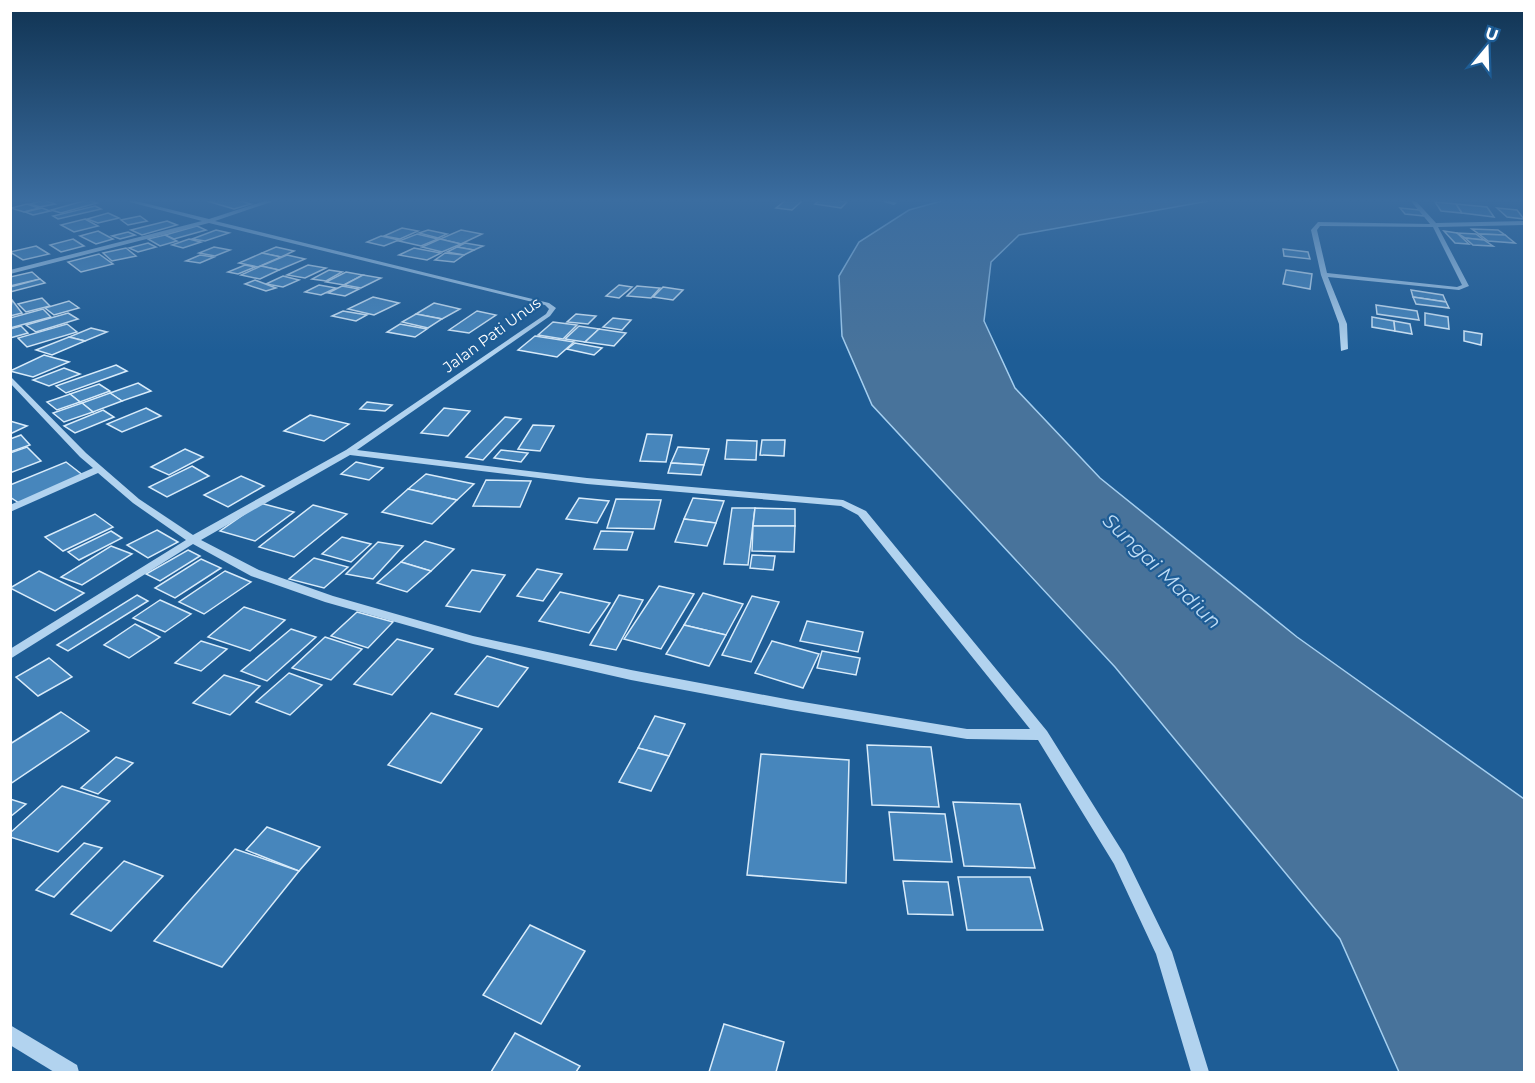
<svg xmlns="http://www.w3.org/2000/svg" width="1535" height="1083" viewBox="0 0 1535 1083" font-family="Montserrat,sans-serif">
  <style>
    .water { fill: #48739b; stroke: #a5cff0; stroke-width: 1.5 }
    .building { fill: #4786bc; stroke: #d8ebfa; stroke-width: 1.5 }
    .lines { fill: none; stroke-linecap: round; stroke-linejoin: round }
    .minor { fill: #b2d3ef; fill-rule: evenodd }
    .labels { text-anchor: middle; stroke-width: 4.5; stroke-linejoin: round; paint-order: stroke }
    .far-street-label { font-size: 15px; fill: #fff; stroke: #1e5d96 }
    .water-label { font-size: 20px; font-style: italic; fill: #bedcf5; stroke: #1e5d96 }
  </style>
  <rect width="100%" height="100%" fill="#1e5d96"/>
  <polygon class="water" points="945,200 1214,200 1019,235 991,262 984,321 1015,388 1100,478 1297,637 1524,799 1524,1072 1399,1072 1340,939 1115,667 872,405 842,336 839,276 859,242 909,210"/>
  <g class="building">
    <polygon points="44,200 55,204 40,207 30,204"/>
    <polygon points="87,200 97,203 61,213 51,210"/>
    <polygon points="237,200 251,204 234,209 207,201"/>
    <polygon points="786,200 796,200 802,201 792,210 776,208"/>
    <polygon points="820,200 833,200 847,202 841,208 815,204"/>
    <polygon points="1435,202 1456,204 1462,213 1441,211"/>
    <polygon points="27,204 39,208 24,212 11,208"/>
    <polygon points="1456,204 1487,207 1494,217 1462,213"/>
    <polygon points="95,206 101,209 58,219 53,216"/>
    <polygon points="42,208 50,211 33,215 25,212"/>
    <polygon points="1400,208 1420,210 1425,216 1405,214"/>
    <polygon points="1497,208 1517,210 1524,219 1507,217"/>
    <polygon points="108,213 119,218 98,223 87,219"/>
    <polygon points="140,216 147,221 128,225 121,220"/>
    <polygon points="85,219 98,226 74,232 61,225"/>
    <polygon points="167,221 177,225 142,235 131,230"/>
    <polygon points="197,226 206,230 174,239 165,235"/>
    <polygon points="402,228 418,231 400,239 384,236"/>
    <polygon points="1472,229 1498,230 1505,235 1479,234"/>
    <polygon points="216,230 229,233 205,241 192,239"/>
    <polygon points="428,230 447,234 438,238 419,233"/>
    <polygon points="461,230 482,234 461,244 440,239"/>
    <polygon points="98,231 113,239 96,244 80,236"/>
    <polygon points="1444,231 1457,233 1469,244 1455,243"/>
    <polygon points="128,232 135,235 120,239 112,236"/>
    <polygon points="1457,233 1476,234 1484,240 1465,238"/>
    <polygon points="417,234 438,239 421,246 399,241"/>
    <polygon points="1479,234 1505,235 1515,243 1488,241"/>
    <polygon points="165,235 177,241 160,246 148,239"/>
    <polygon points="381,236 399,240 384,246 367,242"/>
    <polygon points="1465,238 1484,240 1493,246 1473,245"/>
    <polygon points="73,239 84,246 61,252 50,245"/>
    <polygon points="189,239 201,242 183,248 172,245"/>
    <polygon points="440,239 461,244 442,252 422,247"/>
    <polygon points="148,243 156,247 138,252 129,248"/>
    <polygon points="465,243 483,246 474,250 457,247"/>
    <polygon points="36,246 49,254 23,260 10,252"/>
    <polygon points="214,247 230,250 215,256 199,253"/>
    <polygon points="276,247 294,251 281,257 262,253"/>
    <polygon points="457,247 474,250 464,255 447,252"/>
    <polygon points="126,248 136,256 112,261 103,253"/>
    <polygon points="414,248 441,253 427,260 399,255"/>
    <polygon points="1283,249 1308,252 1310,259 1284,256"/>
    <polygon points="262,253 281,257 258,267 239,263"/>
    <polygon points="445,253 464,255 454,262 435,260"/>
    <polygon points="99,254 113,264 81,272 68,262"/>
    <polygon points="200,255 214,257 200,263 186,261"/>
    <polygon points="287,255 305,259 279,270 261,266"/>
    <polygon points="245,265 255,267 238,274 228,272"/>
    <polygon points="308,265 326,268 305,278 287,275"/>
    <polygon points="261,266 279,270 260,279 241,275"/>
    <polygon points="329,270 342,272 326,281 312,279"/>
    <polygon points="1286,270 1312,274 1310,289 1283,284"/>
    <polygon points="32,272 40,279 10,286 10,277"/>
    <polygon points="346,272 363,275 344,285 326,282"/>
    <polygon points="363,275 381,278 361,288 344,285"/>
    <polygon points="283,276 299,280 283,287 266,284"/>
    <polygon points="40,279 45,283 10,292 10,287"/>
    <polygon points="255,280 276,288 266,291 245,284"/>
    <polygon points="319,285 336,288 321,295 305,292"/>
    <polygon points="619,285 632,287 619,298 606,296"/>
    <polygon points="342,286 359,289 345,296 328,293"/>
    <polygon points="637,286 660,288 651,298 627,296"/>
    <polygon points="663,287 683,290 673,300 653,297"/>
    <polygon points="1411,290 1443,295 1446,302 1413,297"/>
    <polygon points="373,297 399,303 374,315 348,309"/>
    <polygon points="1413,297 1446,302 1449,308 1416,304"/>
    <polygon points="42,298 50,306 26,312 18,304"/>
    <polygon points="12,300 22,313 10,316"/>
    <polygon points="69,301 79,308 54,315 45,308"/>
    <polygon points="434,303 460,309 442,319 416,314"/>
    <polygon points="1376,305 1417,311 1419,320 1377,314"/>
    <polygon points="43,309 51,317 10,328 10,318"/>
    <polygon points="343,311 367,315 356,321 332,316"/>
    <polygon points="477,311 496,315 469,333 449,330"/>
    <polygon points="68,313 78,319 36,332 26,325"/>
    <polygon points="1425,313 1448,317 1449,329 1425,325"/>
    <polygon points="416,314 442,319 428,328 402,322"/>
    <polygon points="576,314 596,316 588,324 567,322"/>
    <polygon points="1372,317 1394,321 1395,331 1372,327"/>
    <polygon points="613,318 631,320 622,330 603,327"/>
    <polygon points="1394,321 1410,324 1412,334 1395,331"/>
    <polygon points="553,322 577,325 563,339 538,335"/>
    <polygon points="67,324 77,332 27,347 18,338"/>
    <polygon points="400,324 427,329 415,337 387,332"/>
    <polygon points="21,326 28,333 10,338 10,329"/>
    <polygon points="579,326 599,329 585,342 565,339"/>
    <polygon points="91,328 107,332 85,341 69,337"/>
    <polygon points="599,329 626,333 614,346 585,342"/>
    <polygon points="1464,331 1482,334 1481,345 1464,341"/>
    <polygon points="535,336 574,342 557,357 518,350"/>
    <polygon points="69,337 85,341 52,355 36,350"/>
    <polygon points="575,343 602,348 594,355 567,349"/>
    <polygon points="44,355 69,362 33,377 10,371"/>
    <polygon points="116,365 127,371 66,393 56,386"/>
    <polygon points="64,368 80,374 49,386 33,380"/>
    <polygon points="138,383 151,391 122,401 110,393"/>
    <polygon points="99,384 110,391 80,402 70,394"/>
    <polygon points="110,393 122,401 93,412 82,403"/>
    <polygon points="70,394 80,402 57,410 47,402"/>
    <polygon points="367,402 392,405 385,411 360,409"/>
    <polygon points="82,403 93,412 64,422 53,413"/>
    <polygon points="146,408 161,416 122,432 107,424"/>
    <polygon points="444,408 470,411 448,436 421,433"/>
    <polygon points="103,410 114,417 75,433 64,426"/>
    <polygon points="310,415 349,424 324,441 284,431"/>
    <polygon points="505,417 521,419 483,460 466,457"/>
    <polygon points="10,421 27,426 10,434"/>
    <polygon points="533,425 554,426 540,451 518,449"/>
    <polygon points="647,434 672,435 666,462 640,461"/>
    <polygon points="21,435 30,445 10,452 10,439"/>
    <polygon points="727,440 757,441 756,460 725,459"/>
    <polygon points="762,440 785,440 784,456 760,455"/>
    <polygon points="27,447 41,461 10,473 10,453"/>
    <polygon points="678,447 709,449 704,465 671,463"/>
    <polygon points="185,449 203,457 169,475 151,467"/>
    <polygon points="501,450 528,453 521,462 494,458"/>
    <polygon points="66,462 84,476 19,503 10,497 10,485"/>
    <polygon points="356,462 383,468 369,480 341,474"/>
    <polygon points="671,463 704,465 701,475 668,473"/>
    <polygon points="192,466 209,476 167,497 149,487"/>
    <polygon points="426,474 474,484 457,500 408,489"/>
    <polygon points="241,476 264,486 228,507 204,495"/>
    <polygon points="486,480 531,481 520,507 473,506"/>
    <polygon points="408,489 457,500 432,524 382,512"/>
    <polygon points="579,498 609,501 597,523 566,519"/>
    <polygon points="693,498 724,501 716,523 684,519"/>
    <polygon points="616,499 661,500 654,529 607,528"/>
    <polygon points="260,503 294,512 255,541 220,531"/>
    <polygon points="313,505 347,514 294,557 259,547"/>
    <polygon points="732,508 755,508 748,565 724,564"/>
    <polygon points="755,508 795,509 795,526 753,526"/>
    <polygon points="95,514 113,527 63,551 45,537"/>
    <polygon points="684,519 716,523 707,546 675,542"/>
    <polygon points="753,526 795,526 794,552 752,551"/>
    <polygon points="157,530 178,542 148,558 127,545"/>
    <polygon points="111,531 122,538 79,560 68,552"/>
    <polygon points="601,531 633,532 627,550 594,549"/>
    <polygon points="342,537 371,544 351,562 322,554"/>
    <polygon points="425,541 454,549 431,571 401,562"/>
    <polygon points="378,542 403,546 373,579 346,574"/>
    <polygon points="111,546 132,554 82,585 61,577"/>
    <polygon points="188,550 200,556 160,581 146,574"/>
    <polygon points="752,555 775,556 773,570 750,568"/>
    <polygon points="314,558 348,567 324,588 289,579"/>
    <polygon points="201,559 221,568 175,598 155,588"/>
    <polygon points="401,562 431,571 407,592 377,583"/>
    <polygon points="537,569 562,574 543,601 517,596"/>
    <polygon points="472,570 505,575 480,612 446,606"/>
    <polygon points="39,571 84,593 55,611 10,588"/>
    <polygon points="225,571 251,582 204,614 179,602"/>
    <polygon points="659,586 694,594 661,649 624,639"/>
    <polygon points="560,592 610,603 589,633 539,621"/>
    <polygon points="703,593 743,604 726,635 684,625"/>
    <polygon points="137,595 148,601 68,651 57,645"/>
    <polygon points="619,595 643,600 616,650 590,645"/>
    <polygon points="752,596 779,602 751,662 722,655"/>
    <polygon points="160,600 191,614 165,632 133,618"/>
    <polygon points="244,607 285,620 250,651 208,637"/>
    <polygon points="357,612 393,622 368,648 331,636"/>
    <polygon points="807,621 863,632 858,652 800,641"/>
    <polygon points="135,624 160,637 129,658 104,645"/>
    <polygon points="684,625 726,635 709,666 666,654"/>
    <polygon points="291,629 316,637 267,681 241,671"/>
    <polygon points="325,637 362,649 331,680 292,668"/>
    <polygon points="397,639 433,649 392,695 354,684"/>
    <polygon points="201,641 227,649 201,671 175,663"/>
    <polygon points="772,641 819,654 803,688 755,673"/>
    <polygon points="822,651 860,658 856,675 817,668"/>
    <polygon points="487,656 528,668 498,707 455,694"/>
    <polygon points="49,658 72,677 38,696 16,677"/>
    <polygon points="289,673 322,685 290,715 256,702"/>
    <polygon points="224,675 260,686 230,715 193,703"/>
    <polygon points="61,712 89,731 10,784 10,744"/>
    <polygon points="431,713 482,729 441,783 388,765"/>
    <polygon points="655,716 685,724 669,756 638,748"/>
    <polygon points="867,745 931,747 939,807 872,805"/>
    <polygon points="638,748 669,756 651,791 619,782"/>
    <polygon points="761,754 849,760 846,883 747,875"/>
    <polygon points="116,757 133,763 98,794 81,788"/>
    <polygon points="62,786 110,801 58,852 10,837 10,833"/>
    <polygon points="10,799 26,804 10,817"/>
    <polygon points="953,802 1020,804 1035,868 964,866"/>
    <polygon points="889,812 945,814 952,862 894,860"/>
    <polygon points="267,827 320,847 299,871 246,850"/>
    <polygon points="84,843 102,848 54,897 36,890"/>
    <polygon points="235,849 299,871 222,967 154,941"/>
    <polygon points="124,861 163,876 111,931 71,914"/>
    <polygon points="958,877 1030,877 1043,930 967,930"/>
    <polygon points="903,881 948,882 953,915 908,914"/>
    <polygon points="530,925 585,951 541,1024 483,995"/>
    <polygon points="724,1024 784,1042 776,1072 709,1072"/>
    <polygon points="515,1033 580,1066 576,1072 491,1072"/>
  </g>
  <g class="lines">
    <g class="minor">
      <path d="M122,200H132L209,219L268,200H277L215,221L549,303L556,308L550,316L357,450L587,478L843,500L866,511L1047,731L1124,854L1172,952L1209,1072H1191L1156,954L1114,864L1038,740L967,739L791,710L631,680L473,644L325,602L251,576L193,544L10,659V649L186,540L133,503L98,473L10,512V505L93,468L80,457L10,383V376L86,453L139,499L193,535L346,450L546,314L549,309L545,305L209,223L10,274V270L202,221ZM350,455L587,484L841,506L858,515L1030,729H967L791,700L631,670L473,636L333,596L259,570L201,540Z"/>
      <polygon points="876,200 888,200 897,203 894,205"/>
      <path d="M1410,200H1415L1436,223L1524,221V225L1438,227L1469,286L1459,290L1328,277L1347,324L1348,349L1341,351L1339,324L1321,275L1311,230L1318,222L1430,224ZM1320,226L1433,227L1462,285L1457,287L1327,273L1317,230Z"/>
      <polygon points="10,1025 77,1065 79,1072 54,1072 10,1045"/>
    </g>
  </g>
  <linearGradient id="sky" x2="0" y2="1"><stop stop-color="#103352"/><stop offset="0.57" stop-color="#3b6da0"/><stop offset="1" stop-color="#3b6da0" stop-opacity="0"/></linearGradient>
  <rect width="1535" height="352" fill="url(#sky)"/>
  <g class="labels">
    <g class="far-street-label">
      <text transform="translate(492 335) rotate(-36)" y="5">Jalan Pati Unus</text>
    </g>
    <g class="water-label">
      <text transform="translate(1162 571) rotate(44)" y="7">Sungai Madiun</text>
    </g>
  </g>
  <rect width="1535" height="1083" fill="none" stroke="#ffffff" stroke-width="24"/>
  <g transform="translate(1487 48) rotate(19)" stroke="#1e5d96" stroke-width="4.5" paint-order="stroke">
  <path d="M0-4.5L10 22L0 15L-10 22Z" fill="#ffffff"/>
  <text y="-9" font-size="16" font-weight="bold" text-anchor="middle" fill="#ffffff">U</text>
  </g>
</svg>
